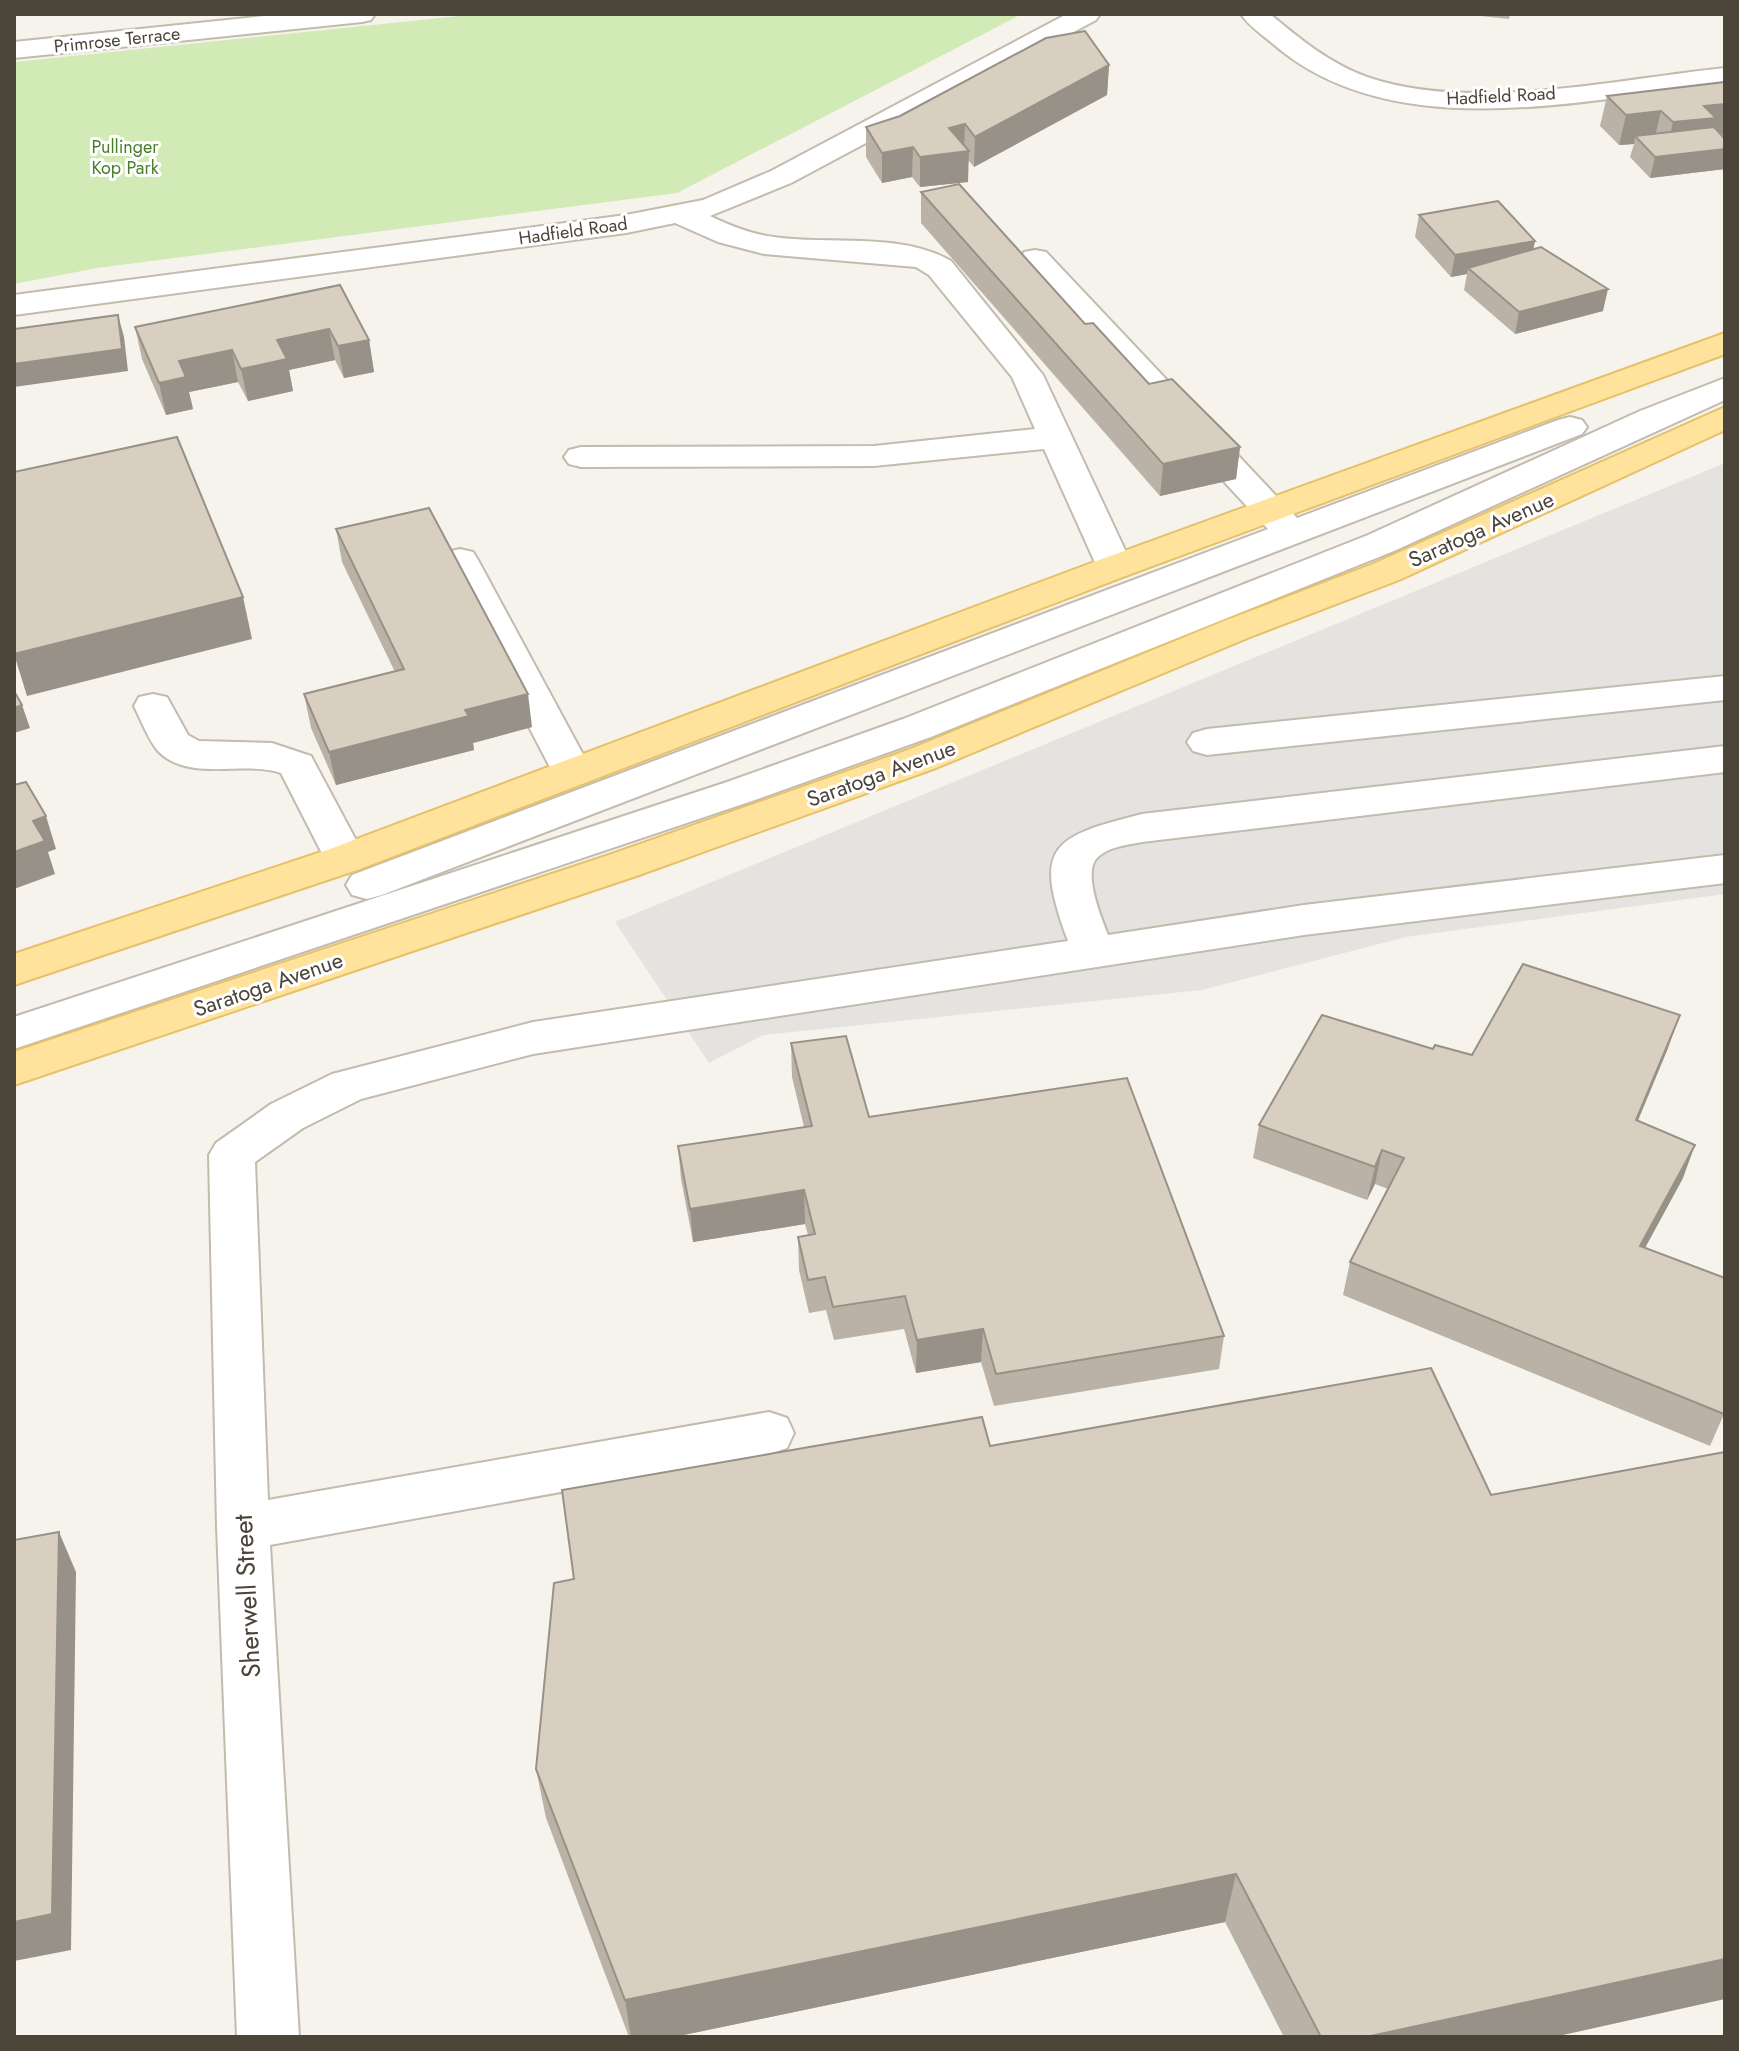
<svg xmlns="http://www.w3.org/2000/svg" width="1739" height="2051" viewBox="0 0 1739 2051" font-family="Jost,sans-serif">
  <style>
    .green { fill: #d2eab5 }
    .parking { fill: #e5e3e0 }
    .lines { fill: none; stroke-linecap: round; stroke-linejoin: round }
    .minor-casing { stroke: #c2bbae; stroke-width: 4 }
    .major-casing { stroke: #e6c16a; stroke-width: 4 }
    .minor { fill: #fff; fill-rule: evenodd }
    .major { fill: #ffe39c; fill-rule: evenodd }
    .wall { fill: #bab2a6 }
    .shaded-wall { fill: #979187 }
    .building { fill: #d8cfc1; stroke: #979187; stroke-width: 2 }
    .labels { text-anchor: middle; stroke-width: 6; stroke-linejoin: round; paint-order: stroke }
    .far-street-label { font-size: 18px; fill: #4b4439; stroke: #fff }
    .far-park-label { font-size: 18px; fill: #4a7f2a; stroke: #fff }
    .street-label { font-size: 22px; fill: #4b4439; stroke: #fff }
    .near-street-label { font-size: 26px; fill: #4b4439; stroke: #fff }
  </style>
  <rect width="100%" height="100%" fill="#f6f3ec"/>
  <polygon class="green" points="479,14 1022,14 677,193 97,268 14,284 14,62"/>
  <polygon class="parking" points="1725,463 1725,894 1406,937 1202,990 763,1035 709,1063 615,922"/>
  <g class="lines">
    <g class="minor-casing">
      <g id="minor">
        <polygon points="284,14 375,14 371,20 362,22 14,58 14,42"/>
        <path d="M1067,14H1100L1096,20L791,183L710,216C727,224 743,231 762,235C820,247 899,230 951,261L1043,375L1133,567L1128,575L1115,578L1102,575L1097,567L1044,449L874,466L581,467L569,464L564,457L569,450L581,447L874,446L1035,429L1012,377L929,275L916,267L764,254L718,242L675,223L626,233L14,315V295L626,215L703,200L771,171Z"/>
        <path d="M1241,14H1270C1300,39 1329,63 1367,77C1470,113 1618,79 1725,68V84C1581,99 1392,148 1272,43C1261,34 1248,25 1241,14Z"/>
        <polygon points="1035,250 1046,252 1297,518 1558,420 1570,417 1582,420 1587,427 1582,434 382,895 367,899 352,895 346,885 352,875 1268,529 1024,266 1020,259 1024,252"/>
        <polygon points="1725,378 1725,400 1394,551 931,737 755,800 14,1049 14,1017 727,782 903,719 1368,535 1640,411"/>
        <polygon points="460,549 473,552 478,560 593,773 587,782 573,786 559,782 553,773 442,560 447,552"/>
        <polygon points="1725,676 1725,700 1207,755 1193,751 1187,742 1193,733 1207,729"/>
        <path d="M153,694L167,697L188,735L199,741L272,743L311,756L366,859L360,869L345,873L330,869L281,773C245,760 189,783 158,751C148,739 141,720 134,706L139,697Z"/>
        <path d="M1725,746V772L1142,842C1128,845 1111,846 1099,856C1081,870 1101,917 1108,935L1304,905L1725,855V883L1304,935L533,1054L361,1099L303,1128L255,1162L268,1500L769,1412L787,1418L794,1433L787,1448L769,1454L270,1545L299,2037H237L217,1527L209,1155L216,1143L271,1104L332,1074L533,1022L1068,941C1032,845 1052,837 1142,814Z"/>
      </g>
    </g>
    <g class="major-casing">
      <g id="major">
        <polygon points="1725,333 1725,354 1128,575 360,869 14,985 14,954 330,849 1102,559"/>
        <polygon points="1725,407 1725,430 1399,580 1250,637 936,768 639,875 14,1085 14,1052 609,855 908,750 1224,621 1373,564"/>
      </g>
    </g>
    <use href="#minor" class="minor"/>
    <use href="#major" class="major"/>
  </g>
  <g class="wall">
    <polygon points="1462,14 1510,14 1509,19"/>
    <polygon points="1109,65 1107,95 974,167 968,160 968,182 920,187 912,177 882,183 866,157 866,127"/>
    <polygon points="1725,82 1725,134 1720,134 1725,139 1725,169 1650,178 1630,157 1634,144 1619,145 1600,126 1607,96"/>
    <polygon points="921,192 1085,324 1149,384 1240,447 1236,479 1160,496 921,223"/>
    <polygon points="1419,215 1535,241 1533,250 1603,311 1515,334 1464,290 1467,274 1451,277 1415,237"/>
    <polygon points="340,285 369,340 374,372 344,378 335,360 289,370 293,391 248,401 238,382 189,392 193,409 166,415 142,359 135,327"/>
    <polygon points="336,529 532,727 473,743 474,750 336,785 311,728 304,694 395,672 342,562"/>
    <polygon points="791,1043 869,1117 1224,1336 1219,1369 994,1406 981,1362 916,1373 904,1329 834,1340 826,1310 809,1313 799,1270 798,1237 808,1235 805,1224 693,1242 681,1179 678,1146 804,1127 792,1077"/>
    <polygon points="1668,1048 1638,1121 1683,1178 1645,1248 1724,1414 1710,1446 1343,1295 1350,1262 1388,1189 1375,1184 1367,1200 1253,1158 1259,1125 1433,1049 1472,1055"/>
    <polygon points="990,1446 1554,2037 1284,2037 1225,1922 674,2037 629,2037 546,1818 536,1769 574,1579"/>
  </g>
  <g class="shaded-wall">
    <polygon points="1109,65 1107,95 974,167 975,137"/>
    <polygon points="1725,104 1725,134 1712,135 1666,153 1673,122 1704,106"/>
    <polygon points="1661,111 1654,141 1635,136 1634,144 1619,145 1626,115"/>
    <polygon points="965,124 964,152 969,151 968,182 920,187 920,157 949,128"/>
    <polygon points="913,147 912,177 882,183 882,153"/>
    <polygon points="1725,149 1725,169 1650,178 1655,157"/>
    <polygon points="1535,241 1530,263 1468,268 1467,274 1451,277 1455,255"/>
    <polygon points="1608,289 1603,311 1515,334 1519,312"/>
    <polygon points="118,315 124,337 128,371 14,387 14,364"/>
    <polygon points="329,329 335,360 289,370 293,391 248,401 241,369 277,340"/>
    <polygon points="369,340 374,372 344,378 338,346"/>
    <polygon points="232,350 238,382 189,392 193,409 166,415 159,383 179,361"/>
    <polygon points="1240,447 1236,479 1160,496 1163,464"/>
    <polygon points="243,597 252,639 27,696 14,654"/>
    <polygon points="528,694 532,727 473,743 474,750 336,785 329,752 465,710"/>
    <polygon points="22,705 30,728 14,733 14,708"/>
    <polygon points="46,816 56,849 48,852 55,874 14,889 14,852 33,821"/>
    <polygon points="1680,1015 1668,1048 1624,1153 1636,1120"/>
    <polygon points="1695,1145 1683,1178 1628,1279 1640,1246"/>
    <polygon points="1382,1150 1375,1184 1367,1200 1375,1167"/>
    <polygon points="804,1190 805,1224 693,1242 690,1209"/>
    <polygon points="983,1329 981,1362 916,1373 917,1340"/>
    <polygon points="59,1532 76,1572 71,1950 14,1961 14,1922"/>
    <polygon points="1236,1874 1225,1922 674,2037 631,2037 625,2000"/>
    <polygon points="1725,1959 1725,1999 1554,2037 1366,2037"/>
  </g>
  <g class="building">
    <polygon points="1085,31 1109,65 975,137 965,124 949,128 969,151 920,157 913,147 882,153 866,127 900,116 1046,38"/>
    <polygon points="1725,82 1725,104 1704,106 1716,118 1673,122 1661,111 1626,115 1607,96"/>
    <polygon points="1714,127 1725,139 1725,149 1655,157 1635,136"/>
    <polygon points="959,184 1085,324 1093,323 1149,384 1172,379 1240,447 1163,464 921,192"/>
    <polygon points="1498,201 1535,241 1455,255 1419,215"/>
    <polygon points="1541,247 1608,289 1519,312 1468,268"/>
    <polygon points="340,285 369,340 338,346 329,329 277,340 287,359 241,369 232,350 179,361 186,377 159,383 135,327"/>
    <polygon points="118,315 122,349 14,364 14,329"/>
    <polygon points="177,437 243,597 14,654 14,472"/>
    <polygon points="429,508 528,694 465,710 469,716 329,752 304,694 404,669 336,529"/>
    <polygon points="14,691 22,705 14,708"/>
    <polygon points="26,782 46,816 33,821 45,841 14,852 14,785"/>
    <polygon points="1523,964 1680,1015 1636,1120 1695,1145 1640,1246 1725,1278 1725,1408 1724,1414 1350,1262 1404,1158 1382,1150 1375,1167 1259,1125 1322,1015 1433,1049 1435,1045 1472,1055"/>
    <polygon points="846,1036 869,1117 1127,1078 1224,1336 996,1374 983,1329 917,1340 905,1296 833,1307 825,1277 808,1280 798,1237 815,1234 804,1190 690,1209 678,1146 812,1126 791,1043"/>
    <polygon points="1431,1368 1491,1495 1725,1452 1725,1959 1366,2037 1321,2037 1236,1874 625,2000 536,1769 554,1583 574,1579 562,1490 982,1417 990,1446"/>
    <polygon points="59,1532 52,1914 14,1922 14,1540"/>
  </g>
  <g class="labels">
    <g class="far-street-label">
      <text transform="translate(117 40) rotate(-6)" y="6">Primrose Terrace</text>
      <text transform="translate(1501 96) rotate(-3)" y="6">Hadfield Road</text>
      <text transform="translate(573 231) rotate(-8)" y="6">Hadfield Road</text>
    </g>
    <g class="far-park-label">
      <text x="125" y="153">Pullinger<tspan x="125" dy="21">Kop Park</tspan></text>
    </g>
    <g class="street-label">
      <text transform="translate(1481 529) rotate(-24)" y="8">Saratoga Avenue</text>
      <text transform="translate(881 773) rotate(-20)" y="8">Saratoga Avenue</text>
      <text transform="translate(268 984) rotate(-19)" y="8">Saratoga Avenue</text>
    </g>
    <g class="near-street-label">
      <text transform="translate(247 1596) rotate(-93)" y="9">Sherwell Street</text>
    </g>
  </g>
  <rect width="1739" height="2051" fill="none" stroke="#4b4439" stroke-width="32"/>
</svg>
